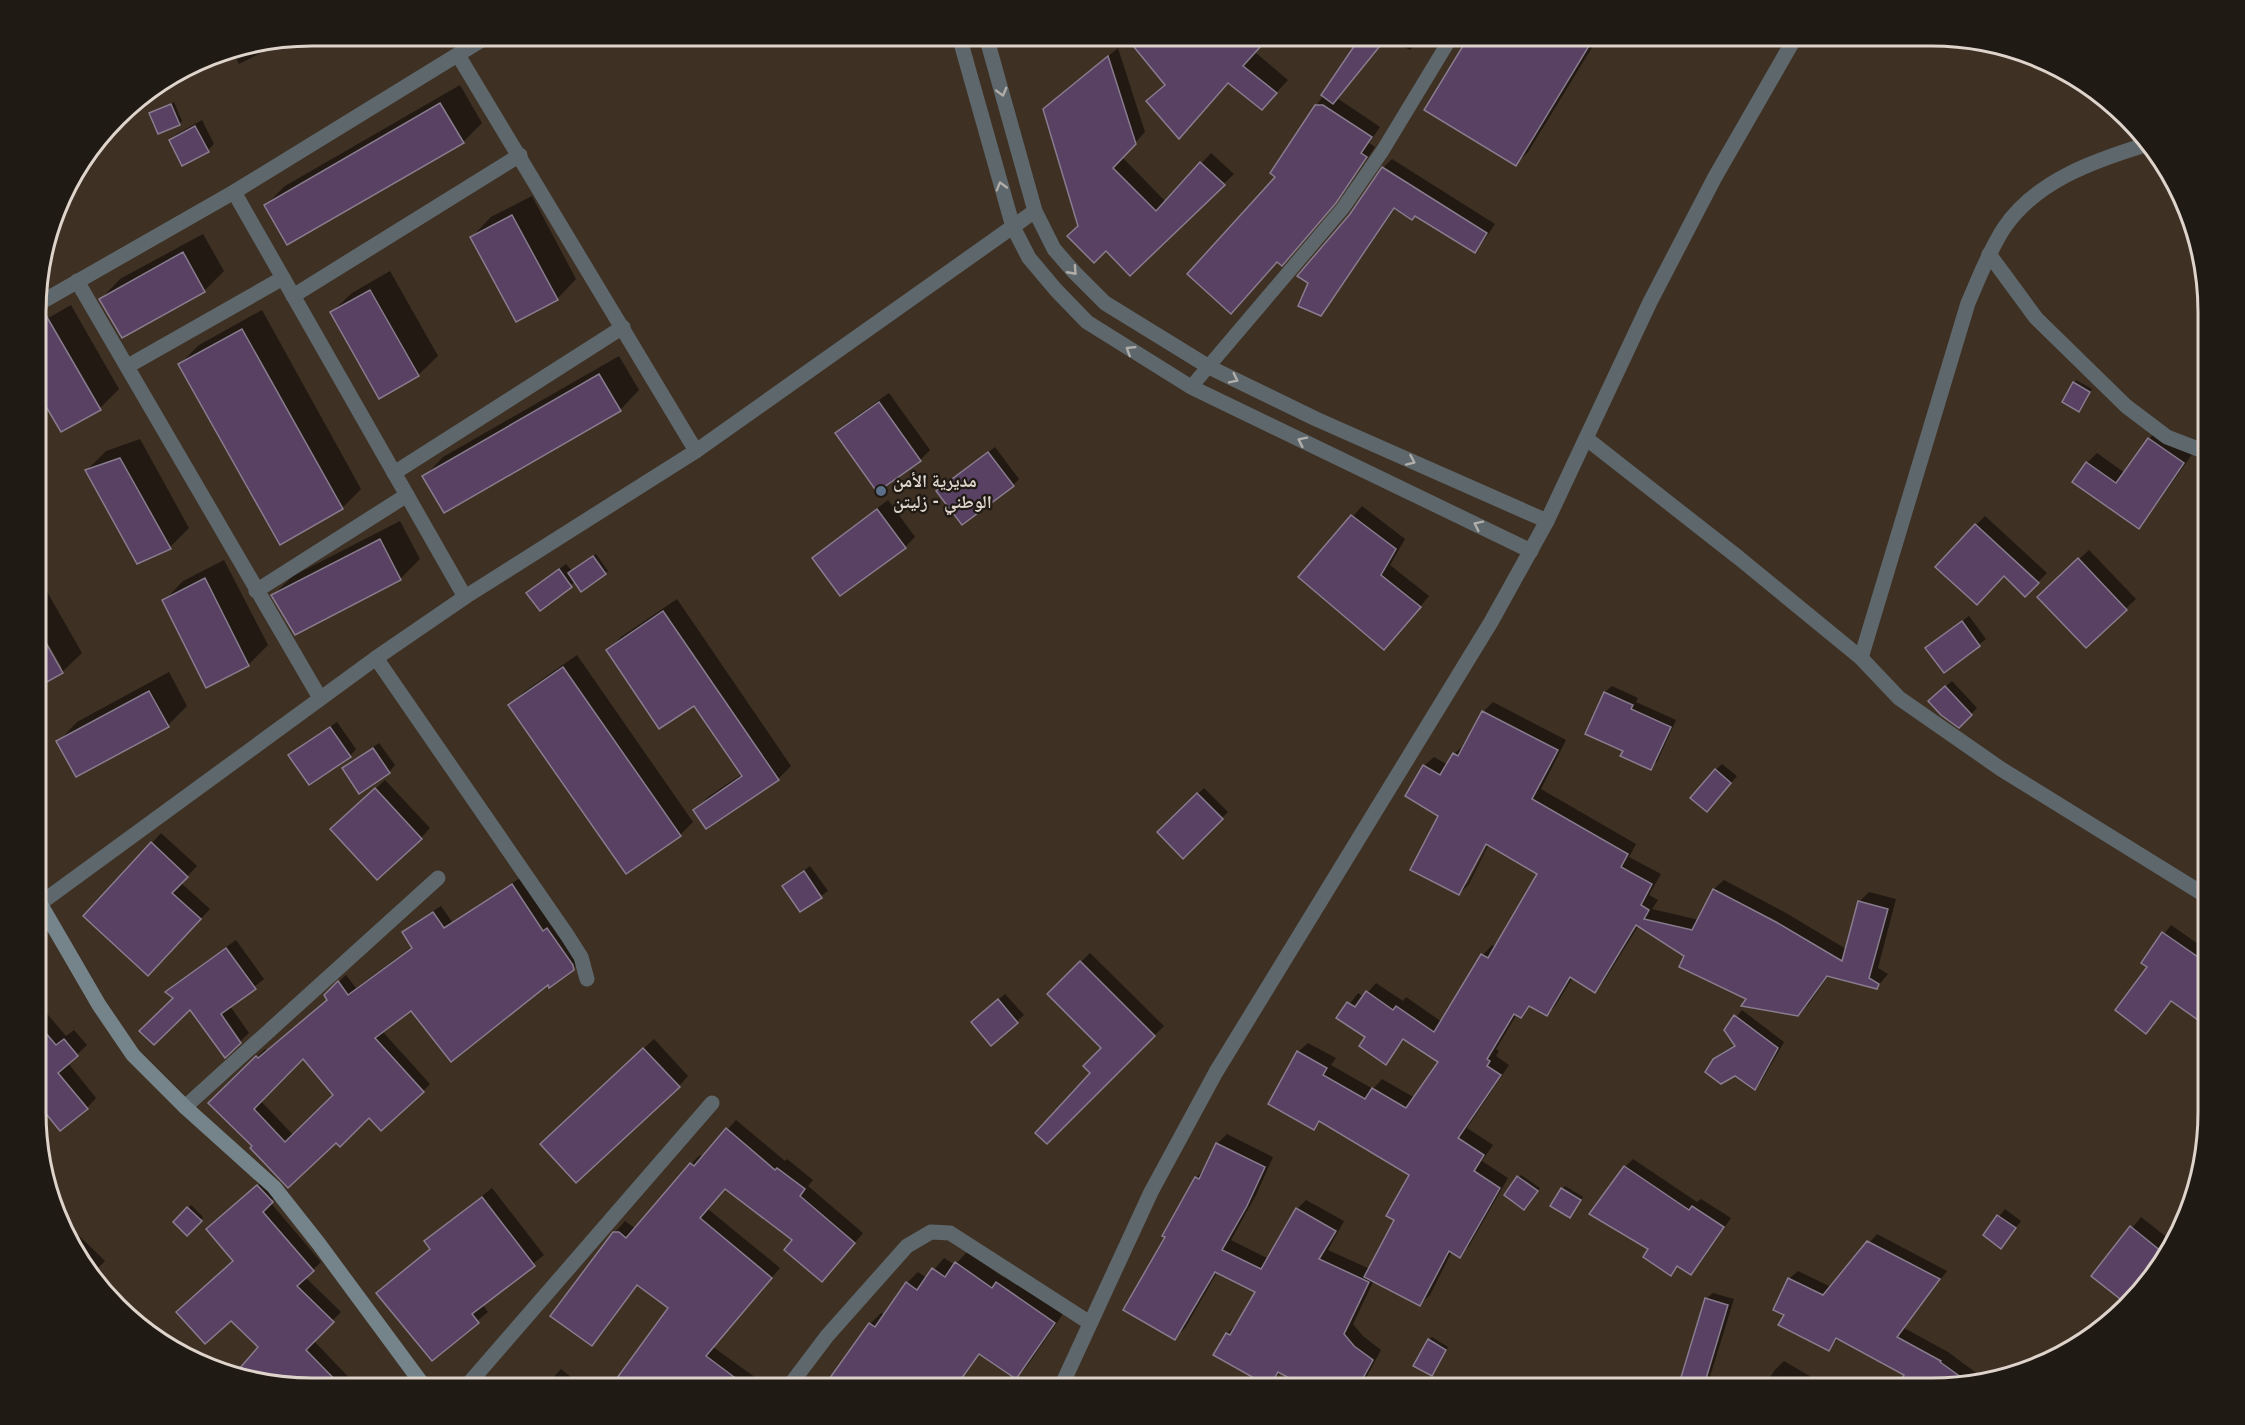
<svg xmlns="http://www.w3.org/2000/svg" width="2245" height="1425" viewBox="0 0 2245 1425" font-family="Overpass,'Noto Naskh Arabic',sans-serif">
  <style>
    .shadow { fill: #0007; fill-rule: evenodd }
    .building { fill: #584162; stroke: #887c8e; stroke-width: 1.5; fill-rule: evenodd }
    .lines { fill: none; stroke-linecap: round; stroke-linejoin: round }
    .lane { stroke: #5e676b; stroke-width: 14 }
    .street { stroke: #5e676b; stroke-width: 15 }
    .secondary { stroke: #75848a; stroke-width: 15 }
    .oneway { stroke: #b1aeaa }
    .service-dot { fill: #5c6f8a; stroke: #201a14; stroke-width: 2 }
    .labels { text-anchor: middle; stroke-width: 4.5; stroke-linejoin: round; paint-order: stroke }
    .poi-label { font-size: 18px; font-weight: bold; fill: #ded4cc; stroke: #201a14; text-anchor: start }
    .rim { fill: none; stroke: #ded4cc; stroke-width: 3 }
  </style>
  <rect width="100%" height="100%" fill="#3e3023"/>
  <g class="shadow">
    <polygon points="1363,36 1424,36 1410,50 1387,38 1337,98 1380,127 1369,143 1375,147 1345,191 1291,254 1277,177 1272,172"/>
    <polygon points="1471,36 1599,36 1528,152 1516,164"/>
    <polygon points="285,41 239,64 233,52"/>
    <polygon points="1118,48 1145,132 1122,157 1166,202 1211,153 1234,174 1130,274 1106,249 1079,227 1045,109"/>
    <polygon points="1255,52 1288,80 1262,108 1229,82 1192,124 1148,101 1166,84"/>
    <polygon points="460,85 482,123 463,142 266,205 285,186"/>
    <polygon points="174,102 182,121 179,124 151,113"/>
    <polygon points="202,120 214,144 208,150 170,140 177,134"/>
    <polygon points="1392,159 1495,224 1483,242 1474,251 1416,214 1396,207 1329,305 1320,314 1383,168"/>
    <polygon points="532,196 576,279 557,299 472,237 491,217"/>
    <polygon points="203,234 224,271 204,291 101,299 120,279"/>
    <polygon points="390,271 438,356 418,375 380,397 332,312 352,293"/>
    <polygon points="71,305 119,389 100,408 38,324"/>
    <polygon points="262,310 361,489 342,508 180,364 199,345"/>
    <polygon points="619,356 639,390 620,410 424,477 443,457"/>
    <polygon points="2076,380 2092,389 2081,407 2074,383"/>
    <polygon points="889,393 930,450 920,460 878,490 837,433 847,423"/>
    <polygon points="2159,429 2193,453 2148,517 2139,527 2087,463 2097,453 2125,473 2149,439"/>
    <polygon points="140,439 189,528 170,547 87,470 106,451"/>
    <polygon points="995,447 1019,479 1013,485 938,491"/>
    <polygon points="888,500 915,537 905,547 814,558 824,548"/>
    <polygon points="1362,506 1405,539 1390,565 1429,596 1394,638 1300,577"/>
    <polygon points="1985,516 2047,573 2025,595 1976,525"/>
    <polygon points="400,521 420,559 400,579 273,595 293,576"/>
    <polygon points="2089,550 2136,599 2086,646 2049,587"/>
    <polygon points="596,554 608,571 605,573 576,581 540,609 535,587 566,564 572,571"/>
    <polygon points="224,560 268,645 248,665 207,686 164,601 183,581"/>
    <polygon points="38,576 82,653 62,672 58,668 62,668 38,626"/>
    <polygon points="677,599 791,766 778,779 695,810 708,797 742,774 694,704 607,651 621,637"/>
    <polygon points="1969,616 1986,639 1944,671 1927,648"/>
    <polygon points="577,655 693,822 680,835 510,706 524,692"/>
    <polygon points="169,672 187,706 168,725 58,742 77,722"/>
    <polygon points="1952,681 1977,708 1959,726 1936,695"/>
    <polygon points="1612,686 1638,698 1636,702 1676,720 1657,762 1650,768 1625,750 1587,733 1605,692"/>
    <path d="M1493,702L1566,740L1541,789L1636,844L1629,857L1661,874L1649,895L1658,900L1652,909L1699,920L1714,889L1724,880L1786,913L1846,949L1859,902L1869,892L1896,899L1878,968L1888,974L1877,987L1829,975L1808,1005L1798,1015L1748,999L1639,925L1604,981L1595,991L1573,977L1556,1005L1547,1015L1531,1005L1521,1016L1517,1014L1496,1049L1499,1051L1496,1056L1509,1065L1467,1128L1493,1145L1482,1161L1508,1178L1469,1246L1460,1256L1452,1251L1430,1295L1420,1304L1374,1280L1353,1324L1363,1336L1381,1350L1367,1376L1366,1388L1313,1389L1281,1372L1269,1385L1227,1334L1236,1324L1258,1291L1218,1271L1185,1328L1175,1338L1167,1237L1196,1178L1205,1168L1217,1144L1227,1134L1273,1157L1256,1195L1231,1240L1269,1259L1297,1209L1306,1200L1344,1221L1328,1250L1370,1269L1396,1220L1411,1175L1321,1121L1314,1128L1298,1052L1308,1043L1336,1058L1331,1065L1373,1089L1382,1079L1415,1098L1440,1061L1405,1039L1386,1063L1367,1037L1339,1018L1358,993L1364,997L1376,983L1403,1001L1406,997L1442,1022L1483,955L1492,945L1496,947L1539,873L1489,844L1469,884L1459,894L1440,815L1424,766L1434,757L1448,765L1454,754L1464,745H1465L1483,712ZM1488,837L1491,838L1467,884H1463Z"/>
    <polygon points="337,722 356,749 350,756 290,755"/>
    <polygon points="379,743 395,765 389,772 344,768"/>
    <polygon points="1722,764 1737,776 1713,804 1716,770"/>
    <polygon points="385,780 430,828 421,838 342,820"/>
    <polygon points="1204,788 1228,812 1183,856 1159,832"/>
    <polygon points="161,833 197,866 181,883 210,909 158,964 152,843"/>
    <polygon points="810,866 828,891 801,910 784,886"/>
    <path d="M520,878L551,925L555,922L581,961L573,969L411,1009L382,1031L430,1084L423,1091L369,1116L336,1141L254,1146L210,1103L265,1049L266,1051L329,999L333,987L346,975L356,988L413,946L404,932L411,925L441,906L452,922ZM303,1057L335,1095L294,1136L260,1100Z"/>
    <polygon points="2171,925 2208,951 2208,1026 2172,1000 2146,1032 2149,967 2143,962"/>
    <polygon points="236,940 264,979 230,1006 249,1033 225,1056 190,1008 168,991 176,983"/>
    <polygon points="1090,953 1164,1026 1047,1142 1092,1073 1103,1048 1049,994"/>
    <polygon points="1005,994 1024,1015 991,1044 979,1016"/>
    <polygon points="38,1003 66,1036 74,1030 87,1045 68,1063 96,1098 87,1108 38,1101"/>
    <polygon points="1742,1010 1784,1042 1761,1082 1755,1088 1714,1060 1721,1053 1736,1044 1726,1030"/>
    <polygon points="654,1039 688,1076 679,1086 552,1134"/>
    <polygon points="2208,1093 2208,1112 2199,1103"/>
    <polygon points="736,1120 785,1161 787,1159 813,1180 808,1186 863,1233 831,1271 725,1188 708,1209 780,1268 713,1347 763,1383 759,1389 681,1389 667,1379 660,1389 611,1389 670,1307 638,1284 601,1335 592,1344 552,1316 616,1231 625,1221 636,1229 700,1170 692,1163 700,1155 703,1158"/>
    <polygon points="1633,1159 1697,1202 1701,1199 1731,1218 1699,1265 1691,1273 1679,1265 1670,1274 1650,1249 1625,1167"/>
    <polygon points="1521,1175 1540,1188 1527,1206 1519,1177"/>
    <polygon points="267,1178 280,1192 270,1202 321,1262 305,1277 341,1312 313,1340 359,1388 357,1389 313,1389 241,1379 234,1376 260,1347 235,1261 216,1221"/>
    <polygon points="1565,1186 1583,1197 1570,1216 1563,1189"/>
    <polygon points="492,1188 544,1255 482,1304 488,1312 432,1359 431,1248 426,1241"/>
    <polygon points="191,1205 203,1217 187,1234 175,1222"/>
    <polygon points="2005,1209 2021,1221 2001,1247 1985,1235"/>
    <polygon points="2141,1217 2174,1243 2163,1266 2093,1276"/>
    <polygon points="67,1224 105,1261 93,1273 142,1322 140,1323 82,1266"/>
    <polygon points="1877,1234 1947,1271 1904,1328 1948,1352 1983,1378 1950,1388 1905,1388 1900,1384 1906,1374 1839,1338 1829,1349 1786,1315 1789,1279 1798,1271 1831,1287"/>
    <polygon points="967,1252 1003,1277 1008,1272 1065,1311 1027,1366 1016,1377 981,1353 954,1389 827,1385 870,1324 881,1313 885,1315 907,1283 918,1272 927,1278 944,1258 955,1265"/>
    <polygon points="1713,1293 1734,1299 1708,1383 1703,1389 1706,1299"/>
    <polygon points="1432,1337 1448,1347 1434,1371 1429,1340"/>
    <polygon points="1784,1361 1830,1388 1764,1388 1774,1371"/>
    <polygon points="561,1369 586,1389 543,1389"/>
  </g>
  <g class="building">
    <polygon points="1125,36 1270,36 1243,66 1277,93 1262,110 1228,83 1179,139 1146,101 1165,85"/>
    <polygon points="1361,36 1388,36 1333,104 1321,95"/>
    <polygon points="1469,36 1595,36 1516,166 1424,110"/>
    <polygon points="1108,56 1136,144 1113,168 1156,211 1200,162 1225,185 1130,276 1106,251 1094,263 1067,236 1078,226 1043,109"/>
    <polygon points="440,103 464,143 287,245 264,205"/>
    <polygon points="171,104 180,125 158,134 149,113"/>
    <polygon points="1315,105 1323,105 1372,137 1361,153 1367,157 1336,203 1282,266 1277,262 1231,314 1187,274 1275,177 1270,173"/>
    <polygon points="195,126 209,152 182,166 169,140"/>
    <polygon points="1382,167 1487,233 1475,253 1415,216 1412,220 1394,208 1321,316 1298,306 1308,283 1297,276 1350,214"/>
    <polygon points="512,215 558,300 516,322 470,237"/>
    <polygon points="183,252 205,292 122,338 99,299"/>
    <polygon points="370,290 419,376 379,399 330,312"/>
    <polygon points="44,312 101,410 61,432 38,393 38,314"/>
    <polygon points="242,329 343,509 280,545 178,364"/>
    <polygon points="599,374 621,411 444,513 422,476"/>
    <polygon points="2073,382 2090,392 2079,412 2062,402"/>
    <polygon points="879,402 921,461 877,492 835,433"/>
    <polygon points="2148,438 2184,463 2139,529 2072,482 2086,462 2116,483"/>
    <polygon points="988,452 1014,486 962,525 936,491"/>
    <polygon points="120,458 171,549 137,564 85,470"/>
    <polygon points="877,509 906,548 840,596 812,558"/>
    <polygon points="1351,515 1396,549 1381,575 1421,607 1384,650 1298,577"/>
    <polygon points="1975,524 2039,583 2025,597 2004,576 1977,605 1935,567"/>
    <polygon points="380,539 401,580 295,635 271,595"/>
    <polygon points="593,556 606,574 581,592 568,573"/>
    <polygon points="2078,558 2127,610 2086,648 2037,597"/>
    <polygon points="559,569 572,587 540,611 526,593"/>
    <polygon points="205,578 249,666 206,688 162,600"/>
    <polygon points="663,611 779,780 706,829 693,810 742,776 694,706 659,729 606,650"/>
    <polygon points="1962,621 1980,646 1944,673 1925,648"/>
    <polygon points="38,629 63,673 38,687"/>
    <polygon points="563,667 681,836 626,874 508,705"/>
    <polygon points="1945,686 1972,715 1959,728 1941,715 1928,701"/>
    <polygon points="149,691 169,727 76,777 56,741"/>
    <polygon points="1604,692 1633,705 1631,709 1671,727 1651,770 1620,756 1623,751 1585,734"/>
    <polygon points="1482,711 1558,750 1532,799 1628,854 1621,867 1652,884 1641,905 1649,910 1644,919 1692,930 1713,889 1776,922 1842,961 1858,901 1888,909 1869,978 1879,984 1877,989 1827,976 1798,1016 1741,1006 1746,999 1679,967 1684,956 1636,925 1595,993 1570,977 1547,1016 1529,1006 1521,1018 1514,1014 1487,1059 1490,1061 1487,1066 1501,1075 1458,1138 1484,1155 1474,1171 1500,1188 1460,1258 1449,1251 1420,1306 1364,1277 1394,1220 1386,1216 1409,1175 1319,1121 1314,1130 1268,1104 1297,1051 1327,1068 1323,1075 1365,1099 1372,1088 1406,1108 1438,1062 1403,1039 1386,1065 1359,1046 1365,1037 1336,1018 1347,1002 1355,1007 1366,991 1393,1010 1396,1006 1434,1032 1481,954 1488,958 1537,874 1486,844 1459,895 1410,870 1438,816 1405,796 1423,765 1440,775 1453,753 1458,756"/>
    <polygon points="330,727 351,757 309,785 288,755"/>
    <polygon points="373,748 390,773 359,794 342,768"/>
    <polygon points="1715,769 1731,783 1707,812 1690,798"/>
    <polygon points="375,788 422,839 377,880 330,829"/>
    <polygon points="1197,793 1223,819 1183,859 1157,832"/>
    <polygon points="151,842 188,877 172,893 201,919 148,976 83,916"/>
    <polygon points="804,871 822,898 800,912 782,886"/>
    <path d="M512,884L543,931L547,928L573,965L574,970L549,988L548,985L451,1062L411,1011L375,1038L424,1092L381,1131L369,1118L340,1147L336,1143L288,1188L250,1148L252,1146L208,1103L256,1056L258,1058L327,1000L324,995L338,981L348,995L412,948L402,932L433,912L444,928ZM303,1059L333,1095L285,1142L254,1109Z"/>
    <polygon points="2162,932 2208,964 2208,1027 2171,1001 2146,1034 2115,1010 2147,967 2141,963"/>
    <polygon points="226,948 256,989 221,1014 241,1043 225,1058 190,1010 154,1045 139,1031 173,998 165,992"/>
    <polygon points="1080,961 1155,1036 1047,1144 1035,1133 1090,1073 1083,1066 1101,1048 1047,994"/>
    <polygon points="998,999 1018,1023 991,1046 971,1022"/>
    <polygon points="1734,1015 1778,1048 1755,1090 1735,1076 1721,1084 1705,1072 1713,1059 1735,1046 1724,1030"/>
    <polygon points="38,1024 56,1045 64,1039 78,1056 58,1073 88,1109 60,1131 38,1104"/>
    <polygon points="643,1048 680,1087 576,1183 540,1144"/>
    <polygon points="726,1128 775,1170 777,1168 805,1189 800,1196 855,1243 822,1282 784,1250 792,1240 725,1189 700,1218 772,1278 706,1356 750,1389 678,1389 666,1380 659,1389 609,1389 668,1308 637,1285 592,1346 550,1316 613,1232 619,1232 626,1238 690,1163 694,1166"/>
    <polygon points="1216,1143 1265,1167 1247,1206 1222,1250 1261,1269 1296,1208 1336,1231 1319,1259 1369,1282 1344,1334 1354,1346 1373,1360 1357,1389 1310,1389 1278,1372 1270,1387 1213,1355 1226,1333 1230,1335 1255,1292 1215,1272 1175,1340 1123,1310 1165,1237 1162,1236 1195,1177 1199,1179"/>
    <polygon points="1624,1166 1689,1210 1692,1206 1724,1227 1691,1275 1677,1266 1671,1276 1643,1257 1648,1249 1589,1214"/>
    <polygon points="1517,1176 1538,1191 1524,1210 1504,1195"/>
    <polygon points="257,1185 273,1202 263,1212 314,1271 297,1286 334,1322 306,1350 344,1389 313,1389 241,1379 233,1376 258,1347 231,1321 205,1344 176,1312 233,1261 206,1229"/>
    <polygon points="1561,1188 1581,1200 1570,1218 1550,1206"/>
    <polygon points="482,1197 535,1266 472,1314 479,1323 432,1361 376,1293 430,1249 424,1241"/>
    <polygon points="187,1207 202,1221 187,1236 173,1222"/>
    <polygon points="1997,1215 2016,1228 2001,1249 1983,1235"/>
    <polygon points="2130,1226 2167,1256 2163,1266 2124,1302 2091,1276"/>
    <polygon points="1867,1241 1940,1279 1897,1337 1941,1361 1940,1362 1969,1383 1950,1388 1896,1388 1904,1375 1836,1338 1829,1351 1778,1325 1784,1315 1773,1310 1788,1278 1823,1295"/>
    <polygon points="955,1262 992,1288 996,1282 1055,1323 1016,1379 979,1354 954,1389 822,1389 869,1323 875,1327 906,1282 917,1290 932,1268 945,1277"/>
    <polygon points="1705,1298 1728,1305 1703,1389 1693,1389 1679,1384"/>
    <polygon points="1428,1339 1446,1350 1432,1376 1413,1366"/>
  </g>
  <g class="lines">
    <polyline class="lane" points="1191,387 1343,208 1383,150 1452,36"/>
    <g class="street">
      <polyline points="959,36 1013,227 1029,258 1056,290 1087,322 1191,387 1531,551"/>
      <polyline points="986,36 1035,211 1054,249 1074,272 1105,303 1209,367 1316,419 1547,521"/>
      <polyline points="458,55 696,451"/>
      <polyline points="234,192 465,597"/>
      <polyline points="1989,254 2036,318 2126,406 2167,437 2198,449 2208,451"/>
      <polyline points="77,281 320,698"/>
      <polyline points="293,296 520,155"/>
      <polyline points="38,304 234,192 488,36"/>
      <polyline points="128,366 283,278"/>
      <polyline points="1587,439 1739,558 1861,658 1899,698 2001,769 2208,897"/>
      <polyline points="394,473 623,327"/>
      <polyline points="256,591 407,495"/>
      <polyline points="376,658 567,935 581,957 587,979"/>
      <path d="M1861,658L1968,303C1979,278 1989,251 2004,228C2036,181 2093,161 2145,145"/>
      <polyline points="38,905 376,658 465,597 696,451 1035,211"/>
      <polyline points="185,1107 438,878"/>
      <polyline points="464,1389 712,1103"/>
      <polyline points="787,1389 827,1336 907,1246 931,1232 950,1233 1090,1323"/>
      <polyline points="1060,1389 1151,1192 1216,1072 1491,622 1547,521 1650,302 1715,177 1796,36"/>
    </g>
    <polyline class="secondary" points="38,900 99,1005 133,1055 185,1107 274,1187 319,1244 426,1389"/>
  </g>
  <defs><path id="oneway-chevron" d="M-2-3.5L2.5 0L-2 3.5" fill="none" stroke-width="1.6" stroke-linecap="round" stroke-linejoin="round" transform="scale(1.5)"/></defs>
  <g class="oneway">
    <use href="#oneway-chevron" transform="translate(1002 92) rotate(75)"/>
    <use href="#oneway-chevron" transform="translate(1001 186) rotate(-106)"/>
    <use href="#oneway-chevron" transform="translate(1073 271) rotate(48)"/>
    <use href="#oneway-chevron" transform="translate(1130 350) rotate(-148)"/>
    <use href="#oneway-chevron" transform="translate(1234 379) rotate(26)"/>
    <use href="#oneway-chevron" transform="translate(1302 441) rotate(-154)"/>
    <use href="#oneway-chevron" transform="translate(1411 461) rotate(24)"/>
    <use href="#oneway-chevron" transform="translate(1478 525) rotate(-154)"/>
  </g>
  <circle class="service-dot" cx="881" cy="491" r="6"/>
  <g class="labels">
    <g class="poi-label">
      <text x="893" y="487">مديرية الأمن<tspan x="893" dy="21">الوطني - زليتن</tspan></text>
    </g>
  </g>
  <path d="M0 0H2245V1425H0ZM312 46H1932A266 266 0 0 1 2198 312V1112A266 266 0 0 1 1932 1378H312A266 266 0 0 1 46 1112V312A266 266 0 0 1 312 46Z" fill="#201a14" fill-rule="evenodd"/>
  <path class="rim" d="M312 46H1932A266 266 0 0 1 2198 312V1112A266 266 0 0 1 1932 1378H312A266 266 0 0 1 46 1112V312A266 266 0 0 1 312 46Z"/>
</svg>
